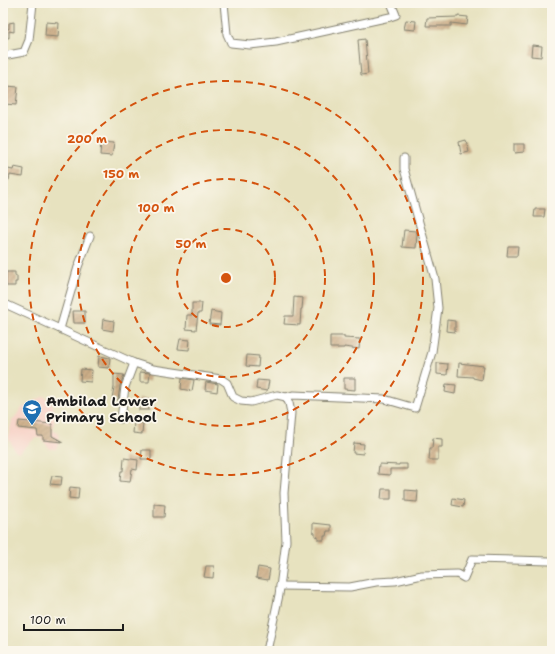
<svg xmlns="http://www.w3.org/2000/svg" width="555" height="654" viewBox="0 0 555 654" font-family="'Shantell Sans',sans-serif">
  <style>
    .built { fill: #f7d1c6 }
    .building { fill: url(#building-hatch) }
    .lines { fill: none; stroke-linecap: round; stroke-linejoin: round }
    .minor-casing { stroke: #827f6e; stroke-width: 9 }
    .minor { stroke: #fff; stroke-width: 7 }
    .ring { fill: none; stroke: #d4530e; stroke-width: 2; stroke-dasharray: 7 5 }
    .labels { text-anchor: middle; stroke-width: 3.5; stroke-linejoin: round; paint-order: stroke }
    .poi-label { font-size: 14px; font-weight: bold; fill: #1c1c1c; stroke: #fbf7ec; text-anchor: start }
    .centre { fill: #d4530e; stroke: #fbf7ec; stroke-width: 2 }
    .ring-label { font-size: 12px; text-anchor: middle; font-weight: bold; fill: #d4530e; stroke: #fbf7ec; stroke-width: 3.5; stroke-linejoin: round; paint-order: stroke }
  </style>
  <defs>
    <pattern id="building-hatch" width="6" height="6" patternUnits="userSpaceOnUse"><rect width="6" height="6" fill="#cdaf89"/><path d="M-1 1l2-2M0 6l6-6M5 7l2-2" fill="none" stroke="#af9676"/></pattern>
  </defs>
  <rect width="100%" height="100%" fill="#fbf7ec"/>
  <filter id="ink" filterUnits="userSpaceOnUse"><feTurbulence type="fractalNoise" baseFrequency=".025" numOctaves="2"/><feDisplacementMap in="SourceGraphic" scale="8" xChannelSelector="R" yChannelSelector="G"/><feConvolveMatrix kernelMatrix="1 2 1 2 8 2 1 2 1" color-interpolation-filters="sRGB"/></filter>
  <filter id="wash" filterUnits="userSpaceOnUse"><feTurbulence type="fractalNoise" baseFrequency=".012" numOctaves="4" result="noise"/><feDisplacementMap in="SourceGraphic" scale="16" xChannelSelector="R" yChannelSelector="G"/><feGaussianBlur stdDeviation="0.9" result="paint"/><feColorMatrix in="noise" values="0 0 0 0 0 0 0 0 0 0 0 0 0 0 0 0 0 1.4 0 .05"/><feComposite in="paint" operator="in"/></filter>
  <g filter="url(#wash)">
    <rect width="100%" height="100%" fill="#e7e2bf"/>
    <polygon class="built" points="44,396 51,401 55,413 53,431 59,433 59,443 56,449 50,449 41,438 35,438 19,453 15,451 8,437 12,421 22,408"/>
    <g id="blocks">
      <g class="building">
        <polygon points="458,16 468,17 467,25 451,23 451,26 426,26 427,18 458,17"/>
        <polygon points="406,20 416,21 415,30 404,29"/>
        <polygon points="14,22 14,32 9,31 9,38 3,37 3,28 9,29 9,23"/>
        <polygon points="46,22 59,23 58,37 45,36"/>
        <polygon points="365,39 368,74 361,75 358,40"/>
        <polygon points="532,45 542,46 541,57 531,56"/>
        <polygon points="7,86 18,87 16,105 5,104"/>
        <polygon points="466,140 469,152 461,154 459,142"/>
        <polygon points="101,142 114,143 112,156 100,155"/>
        <polygon points="514,144 524,144 524,152 514,153"/>
        <polygon points="14,167 24,169 23,177 10,175 9,180 3,180 3,168 13,170"/>
        <polygon points="535,209 545,209 544,217 534,217"/>
        <polygon points="404,230 416,231 417,234 416,248 402,247"/>
        <polygon points="508,246 518,246 517,256 507,256"/>
        <polygon points="6,272 15,272 15,276 17,276 17,282 15,282 15,286 6,286"/>
        <polygon points="294,297 303,298 302,309 301,309 300,325 284,324 285,316 293,316"/>
        <polygon points="192,303 202,303 201,313 198,313 196,330 186,329 187,315 192,315"/>
        <polygon points="73,311 85,311 85,323 74,323"/>
        <polygon points="211,311 221,313 220,325 209,324"/>
        <polygon points="103,319 114,321 113,331 102,329"/>
        <polygon points="447,320 455,321 455,332 446,331"/>
        <polygon points="330,336 344,336 344,338 360,339 359,349 344,347 344,348 330,348"/>
        <polygon points="180,339 190,340 189,350 178,349"/>
        <polygon points="247,355 259,356 258,367 246,366"/>
        <polygon points="99,356 110,358 109,368 98,367"/>
        <polygon points="437,363 448,364 447,375 437,374"/>
        <polygon points="459,363 484,366 482,380 473,378 473,377 458,376"/>
        <polygon points="81,369 92,370 91,382 80,381"/>
        <polygon points="140,372 150,373 149,382 140,382"/>
        <polygon points="114,374 124,375 120,386 118,400 112,399 114,387"/>
        <polygon points="182,378 194,380 192,391 181,389"/>
        <polygon points="344,378 355,378 355,390 344,389"/>
        <polygon points="257,380 269,381 267,391 256,389"/>
        <polygon points="206,382 218,384 217,392 205,390"/>
        <polygon points="446,384 456,385 455,394 445,392"/>
        <rect x="139" y="399" width="10" height="11"/>
        <polygon points="19,421 52,424 52,436 63,442 43,440 43,436 38,436 37,430 18,428"/>
        <polygon points="134,422 143,423 142,434 133,433"/>
        <polygon points="433,438 442,439 442,447 438,447 438,460 429,460 430,448 432,448"/>
        <polygon points="354,443 364,444 363,454 353,453"/>
        <polygon points="142,450 151,450 151,459 141,459"/>
        <polygon points="124,458 138,460 137,470 132,469 130,482 120,481 121,471 123,471"/>
        <polygon points="379,464 399,465 399,464 407,464 407,469 390,469 390,475 378,474"/>
        <polygon points="52,476 62,477 61,485 50,484"/>
        <polygon points="70,487 79,488 78,499 69,498"/>
        <polygon points="382,489 391,489 391,499 381,499"/>
        <polygon points="405,490 418,491 417,502 405,501"/>
        <polygon points="453,498 464,500 463,507 452,505"/>
        <polygon points="154,504 165,505 164,517 154,517"/>
        <polygon points="313,523 331,525 331,531 327,531 326,536 324,536 324,540 318,540 318,537 315,536 315,533 313,532"/>
        <polygon points="206,566 214,566 213,578 204,577"/>
        <polygon points="258,567 270,569 268,580 256,578"/>
      </g>
    </g>
  </g>
  <g filter="url(#ink)">
    <use href="#blocks" fill-opacity="0" stroke="#827f6e" stroke-width="1"/>
    <g class="lines">
      <g class="minor-casing">
        <g id="minor">
          <polyline points="224,3 227,34 231,43 250,45 276,42 390,17 396,15 391,3"/>
          <polyline points="3,55 8,55 24,52 29,40 33,3"/>
          <polyline points="3,303 134,363 153,369 221,379 227,383 233,397 241,401 251,402 277,395 286,397 289,403 291,413 284,493 286,541 279,595 267,651"/>
          <polyline points="60,329 78,267 90,236"/>
          <polyline points="286,397 293,395 384,399 415,408 432,352 438,308 435,279 404,169 404,158"/>
          <polyline points="121,419 125,387 134,363"/>
          <polyline points="280,586 350,587 376,582 395,581 422,575 457,574 464,578 472,559 550,561"/>
        </g>
      </g>
      <use href="#minor" class="minor"/>
    </g>
  </g>
  <g class="ring">
    <circle cx="226" cy="278" r="49"/>
    <circle cx="226" cy="278" r="99"/>
    <circle cx="226" cy="278" r="148"/>
    <circle cx="226" cy="278" r="197"/>
  </g>
  <defs>
    <g id="school-pin" transform="scale(1)"><path d="M0 17L-7.5 6A9.5 9.5 0 1 1 7.5 6Z" fill="#1f6fb2" stroke="#fbf7ec"/><path d="M0-5L7-2L0 1L-7-2ZM-4 1L0 2.5L4 1V4Q0 6-4 4Z" fill="#fff"/></g>
  </defs>
  <g fill-rule="evenodd">
    <use href="#school-pin" x="32" y="409"/>
  </g>
  <g class="labels">
    <g class="poi-label">
      <text x="46" y="406">Ambilad Lower<tspan x="46" dy="16">Primary School</tspan></text>
    </g>
  </g>
  <circle cx="226" cy="278" r="6" class="centre"/>
  <g class="ring-label">
    <text x="87" y="143">200 m</text>
    <text x="121" y="178">150 m</text>
    <text x="156" y="212">100 m</text>
    <text x="191" y="248">50 m</text>
  </g>
  <rect width="555" height="654" fill="none" stroke="#fbf7ec" stroke-width="16"/>
  <path d="M24 624v6h99v-6" fill="none" stroke="#1c1c1c" stroke-width="2"/>
  <text x="30" y="624" font-size="12" fill="#1c1c1c" stroke="#fbf7ec" stroke-width="3" paint-order="stroke">100 m</text>
</svg>
